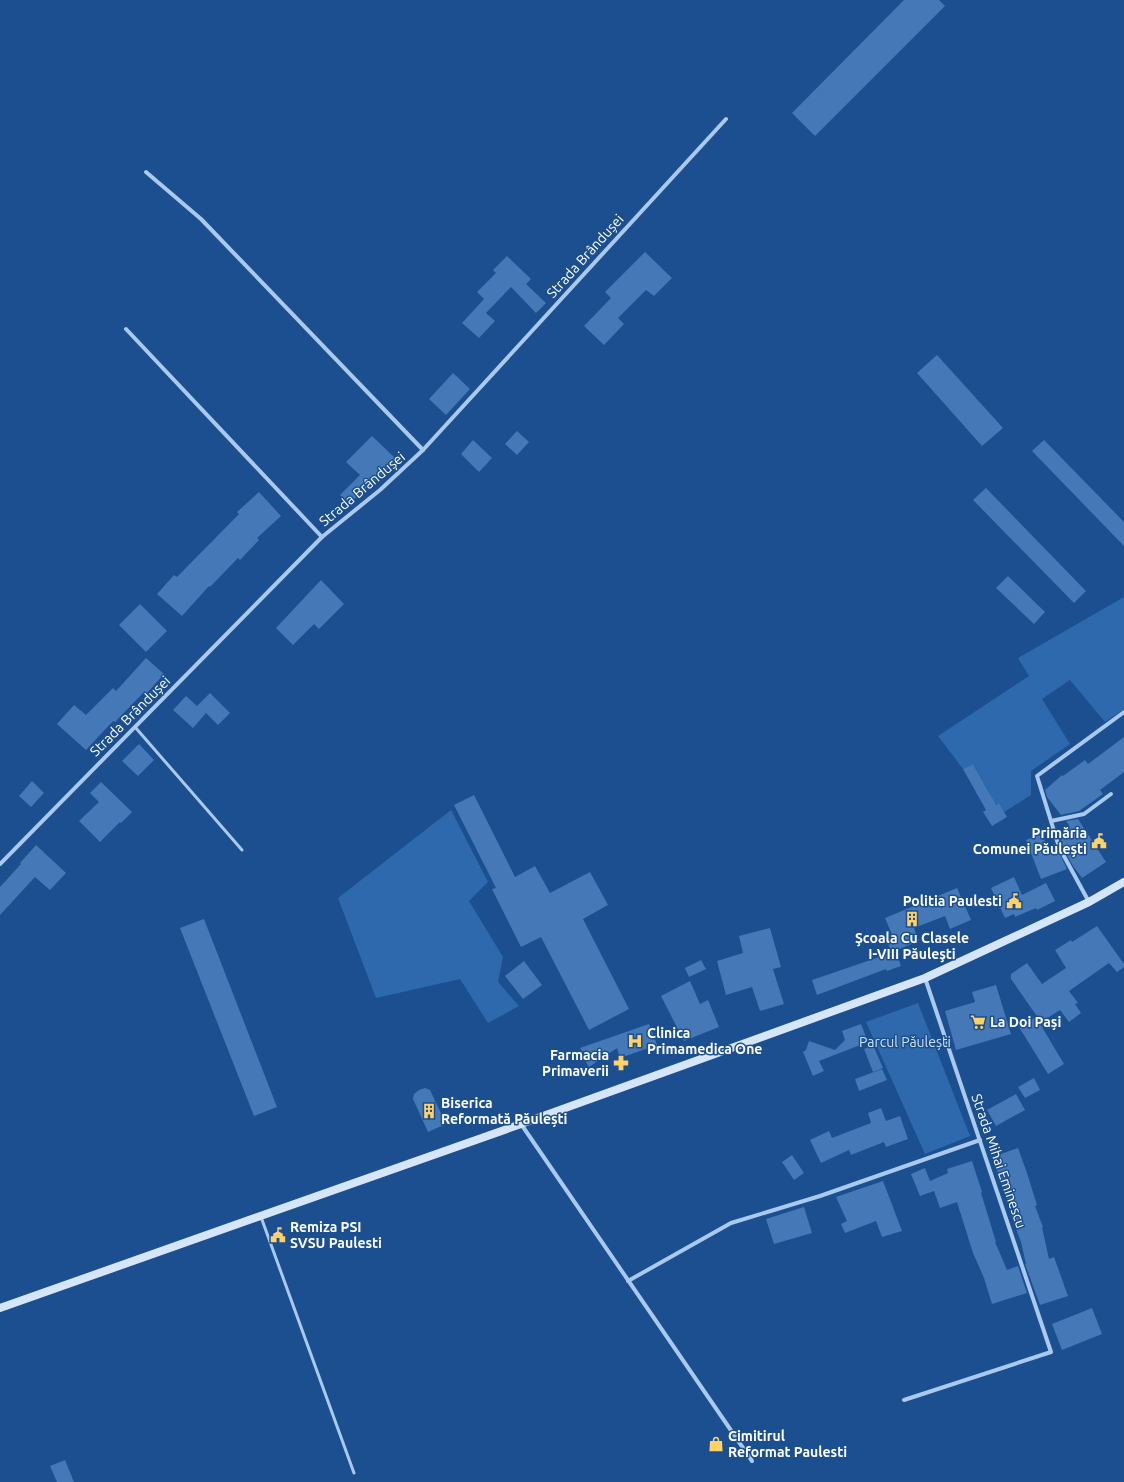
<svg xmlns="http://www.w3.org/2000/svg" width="1124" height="1482" viewBox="0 0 1124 1482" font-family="Ubuntu,sans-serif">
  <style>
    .green { fill: #2e69ad }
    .building { fill: #4478b7 }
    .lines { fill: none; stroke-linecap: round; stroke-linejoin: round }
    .lane { stroke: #a9c9ee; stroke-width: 3 }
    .street { stroke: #a9c9ee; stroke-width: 4 }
    .secondary { stroke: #d6e6fa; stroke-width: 8 }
    .labels { text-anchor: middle; stroke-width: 3; stroke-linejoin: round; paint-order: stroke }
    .street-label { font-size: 14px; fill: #fff; stroke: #1b4f8f }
    .poi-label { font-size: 14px; font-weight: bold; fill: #fff; stroke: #1b4f8f; text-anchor: start }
    .park-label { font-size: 14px; fill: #cfe3fa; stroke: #1b4f8f }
  </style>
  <rect width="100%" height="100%" fill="#1b4f8f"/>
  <g class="green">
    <polygon points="1124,597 1124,709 1105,722 1070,680 1042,699 1070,744 1031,771 1031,795 1004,812 999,803 991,807 990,794 973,764 963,769 938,736 1029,676 1018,658"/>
    <polygon points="451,810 488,882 469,901 503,957 498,982 519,1006 488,1023 460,979 376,998 338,898"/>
    <polygon points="918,1003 970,1136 925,1154 866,1022"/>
  </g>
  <g class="building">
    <polygon points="904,0 939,0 945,6 815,136 792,113"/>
    <polygon points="645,252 672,278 654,296 646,290 618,318 624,324 604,345 584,326 611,298 605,292"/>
    <polygon points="507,256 531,279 526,284 546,303 536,313 511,287 486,313 495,321 479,338 462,323 484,299 477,292 496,273 493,270"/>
    <polygon points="937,355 1003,428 982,446 917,373"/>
    <polygon points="453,373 470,389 446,415 429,399"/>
    <polygon points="517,431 529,442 517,455 505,444"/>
    <polygon points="372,436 397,460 371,486 370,485 349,504 340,495 360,475 346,462"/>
    <polygon points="473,440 492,458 479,472 461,454"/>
    <polygon points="1044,440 1124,522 1124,546 1032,451"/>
    <polygon points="986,488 1086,591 1074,603 973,500"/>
    <polygon points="259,492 281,516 257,538 259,540 240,560 238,558 210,587 209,586 182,616 157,594 174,575 177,577 239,514 237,512"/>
    <polygon points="1008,576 1045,612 1034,624 996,588"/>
    <polygon points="321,580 344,604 319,629 314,624 293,645 276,628"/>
    <polygon points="140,604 167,631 146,652 119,625"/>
    <polygon points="146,658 164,674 146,694 144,692 115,722 113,721 86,750 57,724 74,705 86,715 113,688 116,691"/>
    <polygon points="210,693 230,713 218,725 206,713 193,728 173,710 186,696 197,706"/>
    <polygon points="1124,737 1124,772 1100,790 1103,794 1079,811 1061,815 1047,797 1045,790 1062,775 1063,776 1085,760 1088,764"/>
    <polygon points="139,744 154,760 138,776 122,761"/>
    <polygon points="973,764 996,805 999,803 1007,817 992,826 983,812 986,810 963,769"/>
    <polygon points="32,781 44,793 31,807 19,796"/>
    <polygon points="101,782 132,812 121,823 120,822 100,842 79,821 99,802 90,793"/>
    <polygon points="474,795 515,877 535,866 550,893 590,872 608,905 583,919 629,1009 589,1030 541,937 521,947 492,889 496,888 454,805"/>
    <polygon points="1078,819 1106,862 1082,878 1073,866 1062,846 1060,837 1069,825 1066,821"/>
    <polygon points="1042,834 1049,852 1055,844 1067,869 1041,879 1026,840"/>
    <polygon points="36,845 66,873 50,890 35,877 0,915 0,887 21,864 20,863"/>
    <polygon points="1014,877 1022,895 1046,883 1055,901 1037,910 1036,908 1015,917 1014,914 1005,918 991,888"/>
    <polygon points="957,888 971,920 950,929 945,916 914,928 919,941 892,952 896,951 901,966 887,971 886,969 817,995 812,980 891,953 887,939 893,937 885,918"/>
    <polygon points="204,919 277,1107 254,1116 180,928"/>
    <polygon points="1097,926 1124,964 1124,967 1117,972 1109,963 1069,991 1078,1003 1075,1004 1081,1013 1069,1022 1060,1010 1041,1022 1011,979 1011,974 1027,963 1042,984 1066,968 1055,950 1071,940 1072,942"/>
    <polygon points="770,928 781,967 773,969 784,1004 760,1011 752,987 726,995 717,961 743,953 739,936"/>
    <polygon points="701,960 706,969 689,977 685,968"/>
    <polygon points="524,961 542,985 523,999 505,976"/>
    <polygon points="690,981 700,1004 708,1000 719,1027 684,1041 661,996"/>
    <polygon points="996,985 1011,1034 956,1050 945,1011 975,1002 972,992"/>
    <polygon points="1036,1017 1064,1064 1048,1074 1019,1027"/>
    <polygon points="649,1024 657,1045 620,1058 617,1048 589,1067 582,1056 584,1054 580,1048"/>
    <polygon points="861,1024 868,1042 819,1061 824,1071 813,1076 803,1052 806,1050 809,1041 835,1050 845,1040 842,1031"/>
    <polygon points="873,1045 883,1068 873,1072 864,1049"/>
    <polygon points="882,1069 887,1080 859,1091 855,1079"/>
    <polygon points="1034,1078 1040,1090 1025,1098 1018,1087"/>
    <polygon points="425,1088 430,1090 446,1124 428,1132 413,1099 414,1094 419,1090"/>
    <polygon points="1016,1094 1025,1110 996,1126 987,1110"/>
    <polygon points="881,1108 886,1121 900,1116 908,1139 886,1147 884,1142 851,1155 849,1150 821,1163 810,1140 829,1131 832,1138 871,1123 868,1113"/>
    <polygon points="1018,1148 1027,1173 1037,1205 1035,1206 1043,1227 1042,1227 1049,1259 1054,1257 1068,1296 1040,1305 1025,1264 1026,1264 1021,1242 1012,1218 1004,1188 992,1157"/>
    <polygon points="792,1155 804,1173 794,1180 782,1162"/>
    <polygon points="972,1161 982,1192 981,1193 996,1242 995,1242 1007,1270 1018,1266 1027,1293 992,1304 984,1278 973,1253 957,1202 940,1208 934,1191 920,1196 911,1174 925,1168 930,1181 948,1173 947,1169"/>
    <polygon points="883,1181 902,1231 882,1237 876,1221 845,1233 841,1224 847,1221 836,1197"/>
    <polygon points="804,1207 812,1233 774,1244 766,1219"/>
    <polygon points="1092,1308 1102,1334 1062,1350 1052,1324"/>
    <polygon points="65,1460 74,1482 57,1482 50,1466"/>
  </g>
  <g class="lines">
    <g class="lane">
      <polyline points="135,727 242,850"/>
      <polyline points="261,1217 354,1473"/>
    </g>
    <g class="street">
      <polyline points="146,172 201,219 423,450"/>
      <polyline points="126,329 322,537"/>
      <polyline points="1051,821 1084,814 1111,794"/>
      <polyline points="0,864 322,537 380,490 423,450 726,119"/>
      <polyline points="1089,902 1059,847 1037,776 1124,712"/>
      <polyline points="521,1124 752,1461"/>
      <polyline points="628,1281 731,1223 820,1196 980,1140"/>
      <polyline points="904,1400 1051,1352 925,978"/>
    </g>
    <polyline class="secondary" points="0,1308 521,1124 925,978 1089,902 1124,882"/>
  </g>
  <defs>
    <g id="civic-bare" transform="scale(1.2)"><path d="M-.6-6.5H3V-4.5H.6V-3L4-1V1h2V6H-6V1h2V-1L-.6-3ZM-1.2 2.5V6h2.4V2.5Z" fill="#ffd166" stroke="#1b4f8f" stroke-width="2.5" paint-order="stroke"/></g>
    <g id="building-bare" transform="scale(1.2)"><path d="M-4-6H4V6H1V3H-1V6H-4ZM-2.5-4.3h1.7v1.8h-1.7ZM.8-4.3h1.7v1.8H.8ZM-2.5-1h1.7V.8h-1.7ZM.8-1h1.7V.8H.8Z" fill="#ffd166" stroke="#1b4f8f" stroke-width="2.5" paint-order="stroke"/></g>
    <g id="supermarket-bare" transform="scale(1.2)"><path d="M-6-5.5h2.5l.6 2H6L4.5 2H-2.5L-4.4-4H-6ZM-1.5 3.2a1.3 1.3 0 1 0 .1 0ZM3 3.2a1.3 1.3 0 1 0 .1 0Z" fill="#ffd166" stroke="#1b4f8f" stroke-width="2.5" paint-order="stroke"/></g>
    <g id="hospital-bare" transform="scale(1.2)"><path d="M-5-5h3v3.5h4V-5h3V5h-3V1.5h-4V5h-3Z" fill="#ffd166" stroke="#1b4f8f" stroke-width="2.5" paint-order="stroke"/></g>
    <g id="pharmacy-bare" transform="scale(1.2)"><path d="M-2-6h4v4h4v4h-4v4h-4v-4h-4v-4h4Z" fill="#ffd166" stroke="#1b4f8f" stroke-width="2.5" paint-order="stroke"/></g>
    <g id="shop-bare" transform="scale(1.2)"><path d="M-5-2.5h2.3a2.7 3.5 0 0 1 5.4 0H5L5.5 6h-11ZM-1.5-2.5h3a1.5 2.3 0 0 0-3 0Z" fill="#ffd166" stroke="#1b4f8f" stroke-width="2.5" paint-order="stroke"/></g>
  </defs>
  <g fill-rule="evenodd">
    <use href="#civic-bare" x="1099" y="841"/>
    <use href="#civic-bare" x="1014" y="901"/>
    <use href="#building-bare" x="912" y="919"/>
    <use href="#supermarket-bare" x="978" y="1022"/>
    <use href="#hospital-bare" x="635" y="1041"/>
    <use href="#pharmacy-bare" x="621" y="1063"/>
    <use href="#building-bare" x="429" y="1111"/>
    <use href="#civic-bare" x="278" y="1235"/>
    <use href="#shop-bare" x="716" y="1444"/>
  </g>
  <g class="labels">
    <g class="street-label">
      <text transform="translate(585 256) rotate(-48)" y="5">Strada Brândușei</text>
      <text transform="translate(362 489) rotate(-40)" y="5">Strada Brândușei</text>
      <text transform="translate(130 716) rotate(-45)" y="5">Strada Brândușei</text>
      <text transform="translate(999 1161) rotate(71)" y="5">Strada Mihai Eminescu</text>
    </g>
    <g class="poi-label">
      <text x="1087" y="838" text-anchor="end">Primăria<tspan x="1087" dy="16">Comunei Păulești</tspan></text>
      <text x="1002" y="906" text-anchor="end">Politia Paulesti</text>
      <text x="912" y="943" text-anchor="middle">Şcoala Cu Clasele<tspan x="912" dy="16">I-VIII Păuleşti</tspan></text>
      <text x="990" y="1027">La Doi Pași</text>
      <text x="647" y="1038">Clinica<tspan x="647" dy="16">Primamedica One</tspan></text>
      <text x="609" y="1060" text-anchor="end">Farmacia<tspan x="609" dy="16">Primaverii</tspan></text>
      <text x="441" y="1108">Biserica<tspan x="441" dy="16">Reformată Păulești</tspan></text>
      <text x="290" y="1232">Remiza PSI<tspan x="290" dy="16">SVSU Paulesti</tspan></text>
      <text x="728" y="1441">Cimitirul<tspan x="728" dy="16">Reformat Paulesti</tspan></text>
    </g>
    <g class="park-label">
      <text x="905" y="1047">Parcul Păulești</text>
    </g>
  </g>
</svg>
